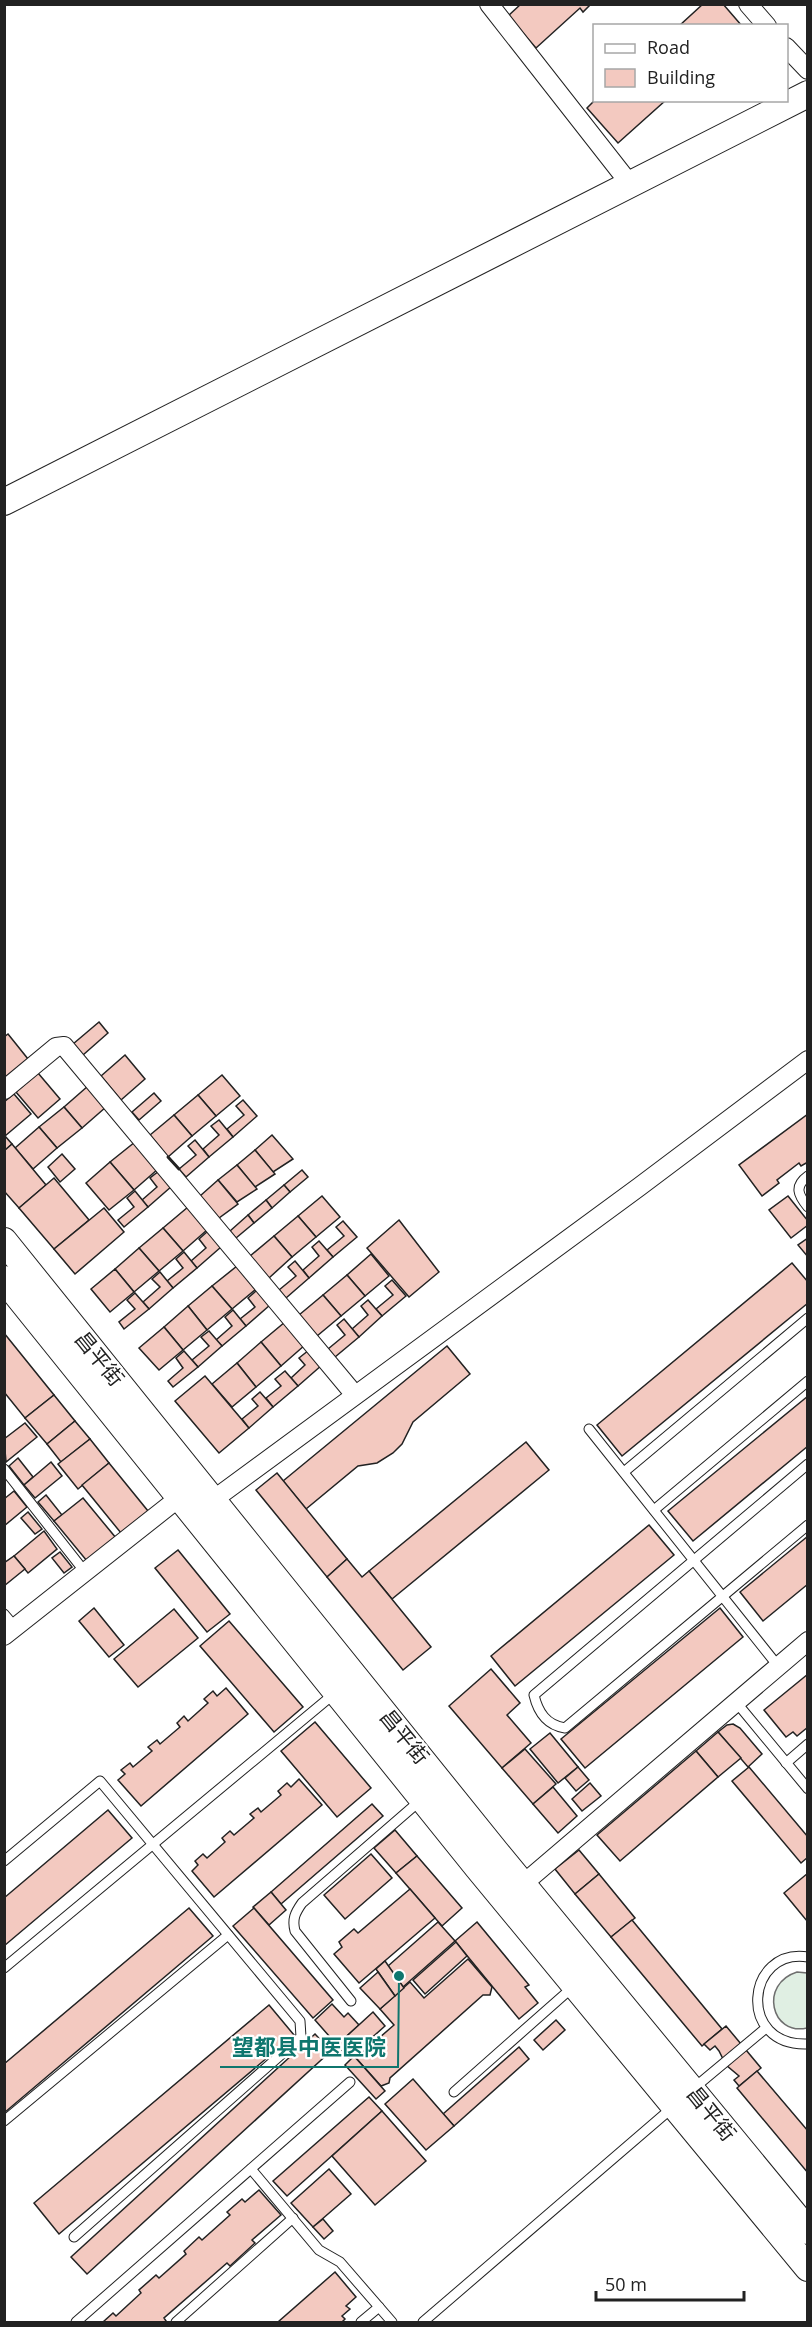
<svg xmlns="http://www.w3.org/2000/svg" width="812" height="2327" viewBox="0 0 812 2327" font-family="'Open Sans','Noto Sans SC',sans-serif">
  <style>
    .green { fill: #e0efe3; stroke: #6f6f6f; stroke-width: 1.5 }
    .building { fill: #f3c9c0; stroke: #222; stroke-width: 1.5 }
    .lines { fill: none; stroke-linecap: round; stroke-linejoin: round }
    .lane-casing { stroke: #222; stroke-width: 11 }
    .street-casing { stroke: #222; stroke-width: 20 }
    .secondary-casing { stroke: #222; stroke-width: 28 }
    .lane { stroke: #fff; stroke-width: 9 }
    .street { stroke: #fff; stroke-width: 18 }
    .secondary { stroke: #fff; stroke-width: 26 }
    .wall { stroke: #222; stroke-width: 3 }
    .labels { text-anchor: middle; stroke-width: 4.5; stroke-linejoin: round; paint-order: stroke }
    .street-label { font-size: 21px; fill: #222; stroke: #fff }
    .leader { fill: none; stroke: #0f766e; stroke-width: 2 }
    .callout-dot { fill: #0f766e; stroke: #fff; stroke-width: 2 }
    .callout-label { font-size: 22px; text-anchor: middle; font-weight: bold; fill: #0f766e; stroke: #fff; stroke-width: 4.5; stroke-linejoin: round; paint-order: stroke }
  </style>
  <rect width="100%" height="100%" fill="#fff"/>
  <path class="green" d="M797,1972L807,1973V2028C771,2036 759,1984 797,1972Z"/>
  <g class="building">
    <polygon points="521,4 591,4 583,12 580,8 536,48 508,16"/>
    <polygon points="703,4 723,4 742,26 679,26"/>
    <polygon points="595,100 666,100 618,143 587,108"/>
    <polygon points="99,1022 108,1033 83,1055 73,1044"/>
    <polygon points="8,1034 28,1059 5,1078 4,1037"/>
    <polygon points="125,1055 145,1079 121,1100 101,1076"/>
    <polygon points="38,1073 60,1099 38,1118 16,1092"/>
    <polygon points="222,1075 240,1096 216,1116 198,1095"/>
    <polygon points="88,1086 106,1107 82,1128 64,1107"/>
    <polygon points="154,1093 161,1101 139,1120 132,1112"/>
    <polygon points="14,1094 31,1114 5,1136 12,1144 4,1151 4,1102"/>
    <polygon points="198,1095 216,1116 192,1136 174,1115"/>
    <polygon points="243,1100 257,1116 233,1137 227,1129 244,1115 236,1106"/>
    <polygon points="64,1107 82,1128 57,1148 39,1127"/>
    <polygon points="808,1114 808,1162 801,1166 799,1163 777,1180 779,1183 762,1196 739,1165"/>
    <polygon points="174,1115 192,1136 168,1157 150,1135"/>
    <polygon points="219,1120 233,1137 209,1157 203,1149 219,1135 211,1126"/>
    <polygon points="39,1127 57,1148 33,1169 15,1148"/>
    <polygon points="272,1135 293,1159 273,1172 255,1150"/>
    <polygon points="195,1140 209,1157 186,1177 179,1169 196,1155 188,1146"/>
    <polygon points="135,1142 158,1169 134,1190 110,1162"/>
    <polygon points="12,1144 46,1185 19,1208 4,1191 4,1151"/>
    <polygon points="255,1150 275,1174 255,1187 237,1165"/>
    <polygon points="62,1154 75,1169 60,1182 48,1167"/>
    <polygon points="110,1162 134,1190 109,1210 86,1183"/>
    <polygon points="237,1165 257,1189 237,1202 218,1180"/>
    <polygon points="302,1170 308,1177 290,1192 284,1185"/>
    <polygon points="159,1171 172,1186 148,1207 142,1200 157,1187 150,1178"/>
    <polygon points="54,1178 89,1220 54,1249 19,1208"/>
    <polygon points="218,1180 238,1204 219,1218 200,1196"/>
    <polygon points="284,1185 290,1192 272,1208 266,1200"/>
    <polygon points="135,1191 148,1207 124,1227 118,1220 134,1207 127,1198"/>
    <polygon points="322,1196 340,1217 316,1237 298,1216"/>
    <polygon points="788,1196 808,1221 808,1225 791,1238 769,1210"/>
    <polygon points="266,1200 272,1208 254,1223 248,1215"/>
    <polygon points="188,1207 207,1230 183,1251 163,1228"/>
    <polygon points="104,1208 124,1232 75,1274 54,1249"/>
    <polygon points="248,1215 254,1223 236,1238 230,1231"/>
    <polygon points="298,1216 316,1237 292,1257 274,1236"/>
    <polygon points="399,1220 439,1272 409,1297 367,1248"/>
    <polygon points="343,1221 357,1237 333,1257 327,1250 344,1236 336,1227"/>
    <polygon points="163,1228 183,1251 159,1271 139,1248"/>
    <polygon points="208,1231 221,1247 197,1268 191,1261 206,1248 199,1239"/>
    <polygon points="274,1236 292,1257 269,1278 250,1256"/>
    <polygon points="808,1238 808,1257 798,1245"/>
    <polygon points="319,1241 333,1257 309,1278 303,1270 319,1256 312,1247"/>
    <polygon points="139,1248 159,1271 134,1292 115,1269"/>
    <polygon points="184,1252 197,1268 173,1288 167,1281 183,1268 176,1259"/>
    <polygon points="371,1254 389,1276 365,1296 347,1275"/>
    <polygon points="295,1261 309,1278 286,1298 279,1290 296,1276 288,1267"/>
    <polygon points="792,1263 808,1282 808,1303 622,1456 597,1425"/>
    <polygon points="237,1266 256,1289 232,1309 212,1286"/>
    <polygon points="115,1269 134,1292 110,1312 91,1289"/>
    <polygon points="160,1272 173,1288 149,1309 143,1302 160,1287 152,1279"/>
    <polygon points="347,1275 365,1296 341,1316 323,1295"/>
    <polygon points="392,1280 406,1296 382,1316 376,1309 393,1295 385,1286"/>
    <polygon points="212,1286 232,1309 207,1330 188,1306"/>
    <polygon points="257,1290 270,1305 246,1326 240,1319 255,1307 248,1298"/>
    <polygon points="135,1293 149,1309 124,1329 119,1322 135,1309 127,1300"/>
    <polygon points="323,1295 341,1316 317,1336 299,1315"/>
    <polygon points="368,1300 382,1316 359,1337 352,1329 368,1315 361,1306"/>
    <polygon points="188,1306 207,1330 183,1350 164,1327"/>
    <polygon points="233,1310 246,1326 222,1346 216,1340 232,1326 225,1317"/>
    <polygon points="344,1319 359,1337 335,1357 328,1349 345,1335 337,1325"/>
    <polygon points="285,1322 305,1345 281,1366 261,1342"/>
    <polygon points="164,1327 183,1350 159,1370 139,1348"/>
    <polygon points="209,1331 222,1346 198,1367 192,1360 209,1346 201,1337"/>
    <polygon points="4,1333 54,1395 25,1418 4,1392"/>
    <polygon points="261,1342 281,1366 256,1387 237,1363"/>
    <polygon points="447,1346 470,1374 413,1422 402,1444 393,1453 377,1463 358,1466 306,1509 283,1481"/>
    <polygon points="309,1350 322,1365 298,1386 291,1378 305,1365 299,1358"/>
    <polygon points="184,1351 198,1367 173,1387 168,1381 183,1368 176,1358"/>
    <polygon points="237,1363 256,1387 232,1407 212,1384"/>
    <polygon points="285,1371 298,1386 273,1407 266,1398 281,1386 275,1379"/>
    <polygon points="205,1376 249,1428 219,1453 175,1401"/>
    <polygon points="260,1392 273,1407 249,1428 242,1419 258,1406 252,1399"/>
    <polygon points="54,1395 75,1421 47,1444 25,1418"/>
    <polygon points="808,1396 808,1446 693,1541 668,1511"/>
    <polygon points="75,1421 90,1439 61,1462 47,1444"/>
    <polygon points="25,1423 37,1437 6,1462 4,1439"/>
    <polygon points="90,1439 109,1463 78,1489 58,1464"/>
    <polygon points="526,1442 549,1470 392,1599 369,1571"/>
    <polygon points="18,1458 33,1477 24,1485 9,1466"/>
    <polygon points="51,1462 62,1476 35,1498 24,1485"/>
    <polygon points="109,1463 148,1511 121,1533 82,1485"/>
    <polygon points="277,1473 347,1559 327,1577 256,1490"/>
    <polygon points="14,1491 27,1507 4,1526 4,1499"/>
    <polygon points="46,1495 62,1515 54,1521 38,1502"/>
    <polygon points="83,1498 116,1538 87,1561 54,1521"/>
    <polygon points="28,1512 42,1529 35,1534 21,1518"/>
    <polygon points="649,1525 674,1555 515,1686 491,1656"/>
    <polygon points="44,1531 57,1549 28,1573 14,1556"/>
    <polygon points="808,1536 808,1584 763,1621 740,1592"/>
    <polygon points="178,1550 230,1614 207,1632 155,1568"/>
    <polygon points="60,1552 72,1567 64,1573 52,1558"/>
    <polygon points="14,1556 25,1569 4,1586 4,1563"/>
    <polygon points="347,1559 362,1577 369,1571 431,1647 403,1670 327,1577"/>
    <polygon points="94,1608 124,1645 109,1657 79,1621"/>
    <polygon points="720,1608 743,1637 585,1768 561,1739"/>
    <polygon points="174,1609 198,1638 138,1687 114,1659"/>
    <polygon points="229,1621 303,1707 274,1732 200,1646"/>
    <polygon points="491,1669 520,1703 507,1715 531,1743 502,1768 449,1706"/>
    <polygon points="808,1674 808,1727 797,1736 793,1732 786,1737 764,1710"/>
    <polygon points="226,1688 248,1714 141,1806 118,1780 125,1774 121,1770 130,1763 133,1767 152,1751 148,1747 157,1740 160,1744 180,1727 177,1723 184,1716 188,1721 208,1703 204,1699 213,1691 217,1696"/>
    <polygon points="315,1722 371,1788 337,1817 281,1751"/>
    <polygon points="733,1724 740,1728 762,1754 748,1767 718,1732 727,1725"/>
    <polygon points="718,1732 741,1758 718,1777 696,1751"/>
    <polygon points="550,1733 578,1767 558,1783 530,1749"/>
    <polygon points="525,1749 556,1784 533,1804 502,1768"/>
    <polygon points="696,1751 718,1777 620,1861 597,1835"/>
    <polygon points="578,1767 589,1780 576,1791 565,1778"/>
    <polygon points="749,1767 808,1837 808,1857 801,1863 732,1781"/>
    <polygon points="299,1779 322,1805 214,1897 192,1871 198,1865 195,1861 203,1854 207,1858 225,1842 222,1838 230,1831 234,1835 254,1818 250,1814 258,1808 261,1812 281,1795 278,1791 287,1783 291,1787"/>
    <polygon points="590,1783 601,1796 582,1811 572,1799"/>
    <polygon points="553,1787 577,1816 558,1833 533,1804"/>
    <polygon points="372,1804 383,1816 281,1904 271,1892"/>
    <polygon points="108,1810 132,1838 4,1946 4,1898"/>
    <polygon points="395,1830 417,1856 396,1873 374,1848"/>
    <polygon points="579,1850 599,1874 575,1894 555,1869"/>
    <polygon points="371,1854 392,1878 345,1919 324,1895"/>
    <polygon points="417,1856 462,1908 442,1926 396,1873"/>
    <polygon points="808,1873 808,1920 807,1921 784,1893"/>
    <polygon points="599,1874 635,1918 611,1937 575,1894"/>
    <polygon points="410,1889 435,1918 359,1983 334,1954 342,1947 339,1942 354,1929 358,1933"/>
    <polygon points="271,1892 286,1910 269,1925 253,1907"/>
    <polygon points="189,1908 213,1936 4,2113 4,2064"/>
    <polygon points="254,1908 333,2000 313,2018 233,1926"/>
    <polygon points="632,1920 722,2029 702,2046 611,1937"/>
    <polygon points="438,1922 455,1941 403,1987 388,1966"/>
    <polygon points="477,1922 529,1985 525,1987 538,2003 519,2019 455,1941"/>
    <polygon points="456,1942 467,1956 425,1994 413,1980"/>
    <polygon points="468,1959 492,1987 490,1995 483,1995 390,2078 389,2083 381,2086 356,2058 394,2025 380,2009 410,1982 424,1998"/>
    <polygon points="385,1961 404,1988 395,1996 376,1969"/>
    <polygon points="378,1972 395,1996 380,2009 360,1988"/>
    <polygon points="332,2004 344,2017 348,2013 359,2025 337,2045 315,2020"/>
    <polygon points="269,2005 294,2035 59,2234 34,2203"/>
    <polygon points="373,2012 385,2026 349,2058 337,2045"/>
    <polygon points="556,2020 565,2030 543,2050 534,2040"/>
    <polygon points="726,2026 761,2068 739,2086 734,2080 739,2076 726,2065 719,2051 715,2046 710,2050 704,2044"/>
    <polygon points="315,2034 331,2051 87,2274 71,2257"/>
    <polygon points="519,2047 529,2059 454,2126 443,2114"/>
    <polygon points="354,2056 385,2091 376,2099 345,2065"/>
    <polygon points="757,2071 808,2131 808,2173 737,2088"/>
    <polygon points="413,2079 454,2126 426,2150 385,2104"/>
    <polygon points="369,2097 382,2111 287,2196 273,2181"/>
    <polygon points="382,2111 426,2161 375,2205 332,2156"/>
    <polygon points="329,2169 351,2194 313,2227 291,2203"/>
    <polygon points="259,2190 281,2215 252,2240 255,2243 230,2266 227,2263 164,2318 166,2321 165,2322 103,2322 113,2313 116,2316 141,2293 139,2290 156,2275 159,2278 186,2254 184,2251 199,2237 202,2240 230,2215 227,2212 242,2199 245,2202"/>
    <polygon points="323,2219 333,2231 324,2239 313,2227"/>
    <polygon points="335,2272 356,2297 346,2306 350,2309 342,2316 345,2319 342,2322 278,2322"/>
  </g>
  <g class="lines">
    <g class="lane-casing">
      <g id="lane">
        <path d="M808,1176C794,1186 798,1195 808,1207"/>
        <polyline points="589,1429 778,1666"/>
        <path d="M808,1464L534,1695C538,1712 546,1725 565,1728L808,1525"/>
        <polyline points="4,1469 85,1572"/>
        <polyline points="624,1472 808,1318"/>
        <polyline points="654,1510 808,1381"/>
        <polyline points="4,1614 15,1627"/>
        <polyline points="736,1702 808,1789"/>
        <polyline points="786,1763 808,1744"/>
        <polyline points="4,1861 100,1781 300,2021 301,2037 74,2237"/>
        <path d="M808,1957C746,1947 736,2047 808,2044"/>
        <polyline points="4,1968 335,1693"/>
        <path d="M351,2001L295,1931C292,1919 295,1913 302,1903L422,1799"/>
        <polyline points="694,2088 766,2028"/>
        <polyline points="454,2092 574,1986"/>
        <polyline points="4,2121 228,1935"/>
        <polyline points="251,2169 319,2250 340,2262 392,2322"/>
        <polyline points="76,2322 350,2082"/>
        <polyline points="176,2322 293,2218"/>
        <polyline points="361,2322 379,2307"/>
        <polyline points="423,2322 673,2107"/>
      </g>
    </g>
    <g class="street-casing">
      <g id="street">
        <polyline points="489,4 630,184"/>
        <polyline points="748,4 767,26"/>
        <polyline points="786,47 808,70"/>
        <polyline points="4,1090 56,1047 64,1046 355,1395"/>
        <polyline points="213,1500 639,1187 808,1060"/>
        <polyline points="4,1636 180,1497"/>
        <polyline points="523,1884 808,1641"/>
      </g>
    </g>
    <g class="secondary-casing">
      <g id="secondary">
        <polyline points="4,502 808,94"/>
        <polyline points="4,1241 496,1852 808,2231"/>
        <polyline points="4,1279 478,1868 808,2268"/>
      </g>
    </g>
    <use href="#lane" class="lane"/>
    <use href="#street" class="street"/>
    <use href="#secondary" class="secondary"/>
    <polyline class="wall" points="168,1157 179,1169"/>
  </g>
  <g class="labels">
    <g class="street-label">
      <text transform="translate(99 1359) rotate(51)" y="7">昌平街</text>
      <text transform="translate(404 1737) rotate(51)" y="7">昌平街</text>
      <text transform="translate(711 2114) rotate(51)" y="7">昌平街</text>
    </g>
  </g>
  <path class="leader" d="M399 1976L398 2067H220"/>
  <circle class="callout-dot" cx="399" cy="1976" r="6"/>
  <g class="callout-label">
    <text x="309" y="2055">望都县中医医院</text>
  </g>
  <rect width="812" height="2327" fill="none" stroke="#222222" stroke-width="12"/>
  <rect x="593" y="24" width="195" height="78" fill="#ffffff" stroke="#a7a7a7" stroke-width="1.5"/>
  <rect x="605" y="44" width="30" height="9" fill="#ffffff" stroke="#a7a7a7" stroke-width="1.5"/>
  <text x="647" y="54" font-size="18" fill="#222222">Road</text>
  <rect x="605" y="69" width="30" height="18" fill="#f3c9c0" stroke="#a7a7a7" stroke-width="1.5"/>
  <text x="647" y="84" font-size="18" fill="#222222">Building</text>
  <path d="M596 2291v9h148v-9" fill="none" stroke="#222222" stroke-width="3"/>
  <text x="605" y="2291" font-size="18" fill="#222222" stroke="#ffffff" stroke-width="4.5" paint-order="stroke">50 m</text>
</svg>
